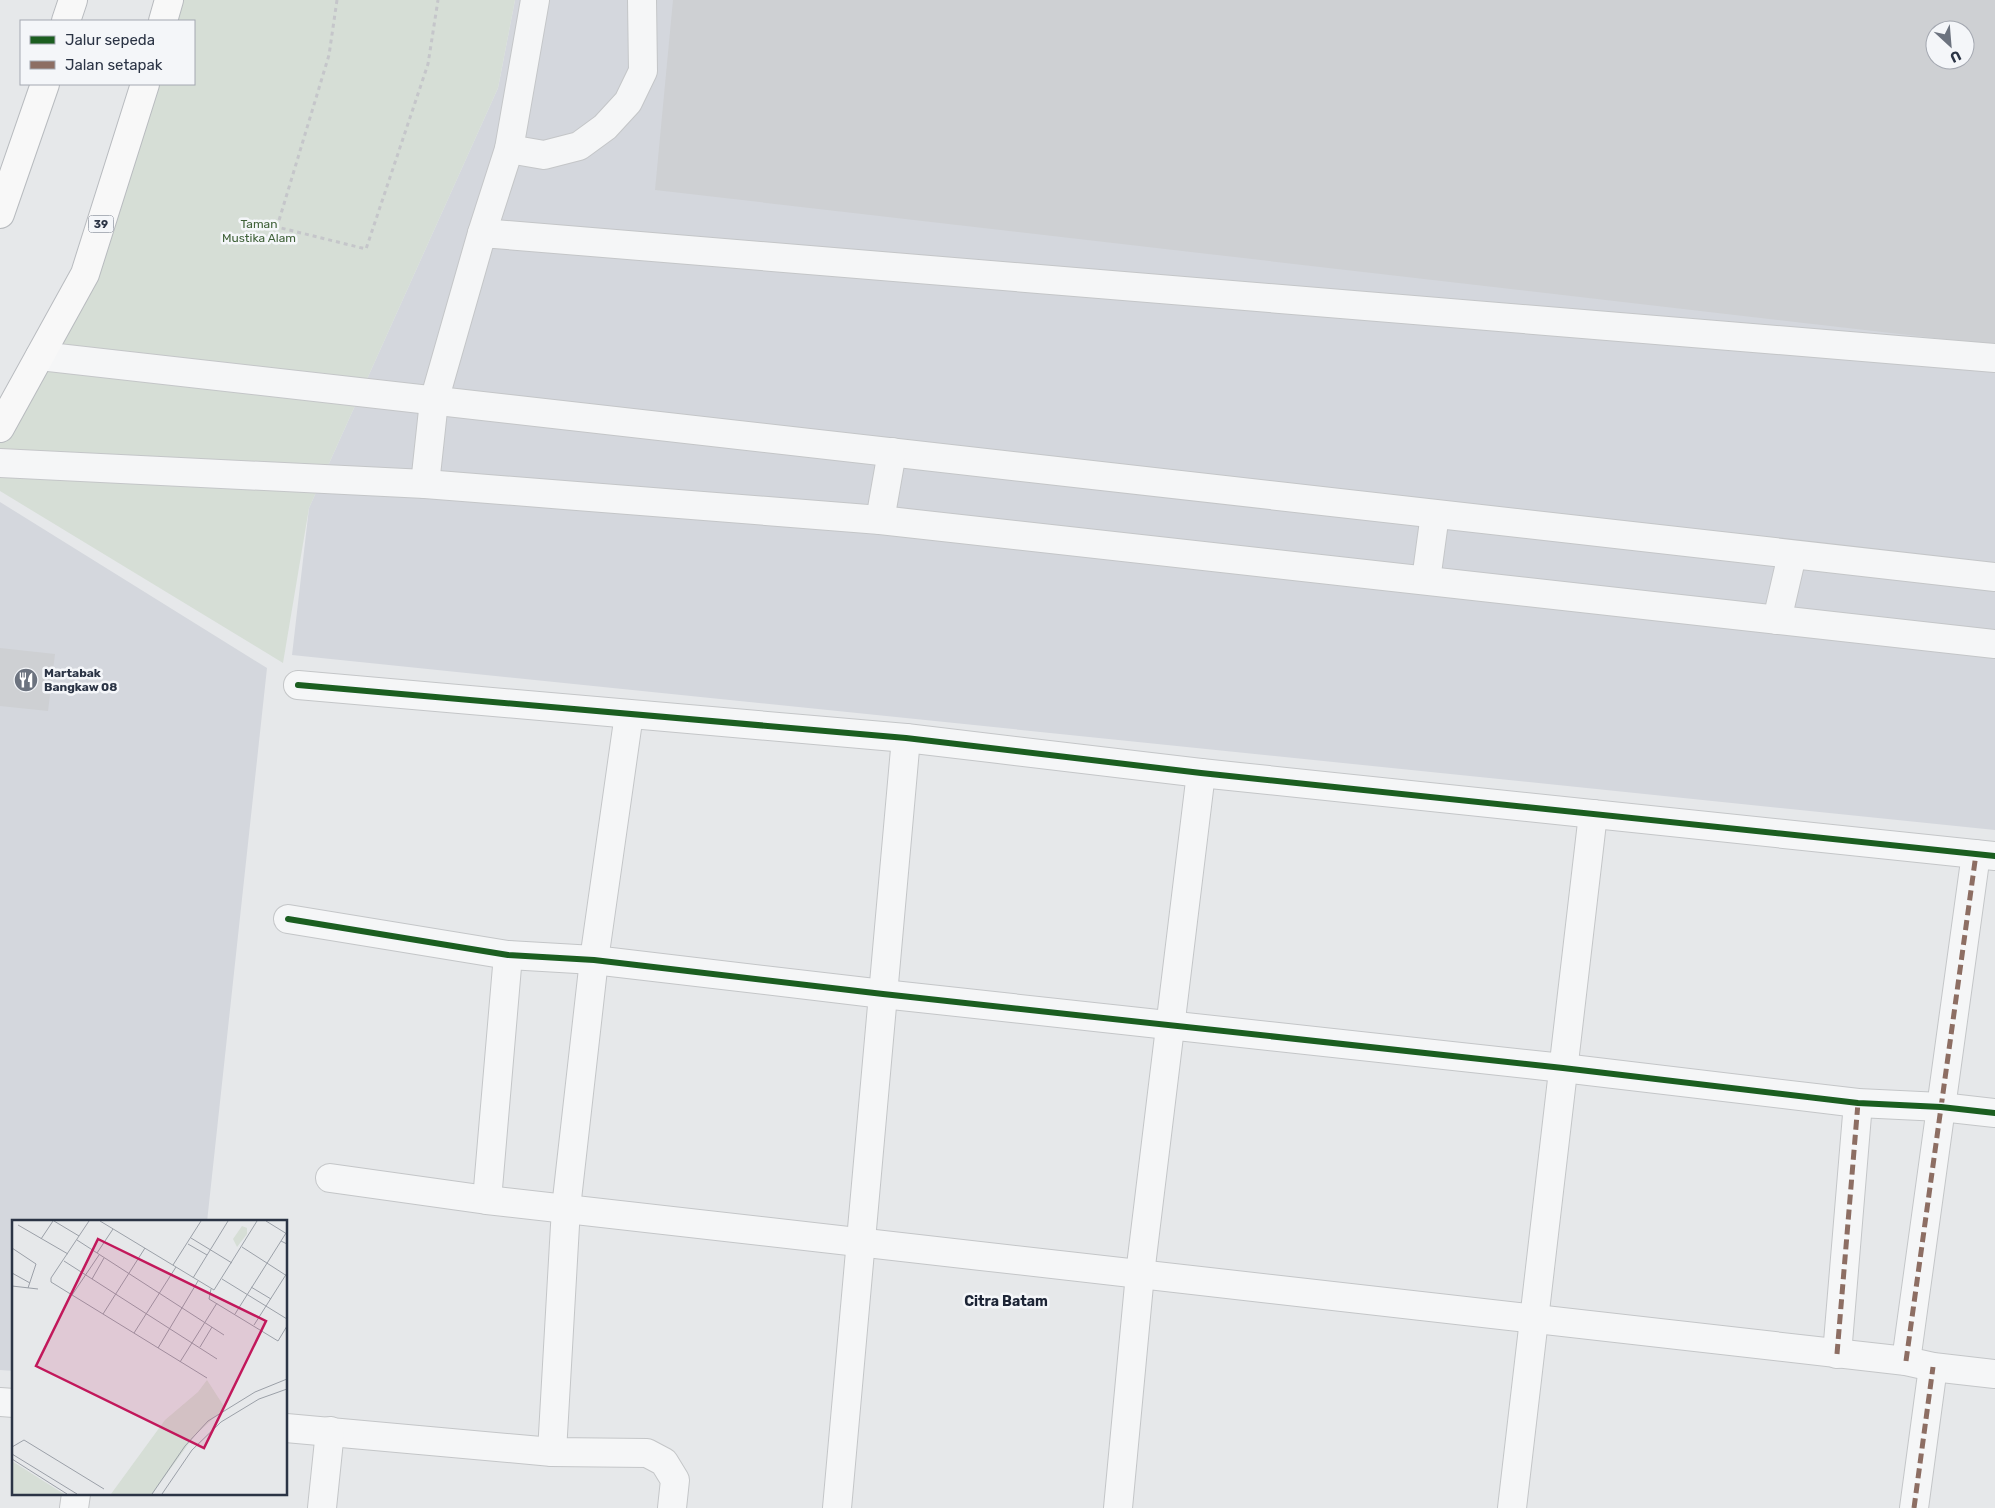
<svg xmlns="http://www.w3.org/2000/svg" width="1995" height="1508" viewBox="0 0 1995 1508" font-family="Rubik,sans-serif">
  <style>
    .built { fill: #d4d7dd; fill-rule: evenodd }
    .green { fill: #d6ded6 }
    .building { fill: #ced0d3; fill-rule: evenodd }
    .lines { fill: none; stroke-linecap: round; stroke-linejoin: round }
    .minor-casing { stroke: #c4c6c8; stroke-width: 30 }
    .highway-casing { stroke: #b8bbbf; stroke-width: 30 }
    .path { stroke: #c5c6ca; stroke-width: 3; stroke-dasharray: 4 4; stroke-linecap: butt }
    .minor { stroke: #f5f6f7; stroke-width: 28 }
    .highway { stroke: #f8f8f8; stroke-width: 28 }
    .quiet { stroke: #8d6e63; stroke-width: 5; stroke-dasharray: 10 5; stroke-linecap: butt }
    .cycleway-casing { stroke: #f4f6f9; stroke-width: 9 }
    .cycleway { stroke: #1b5e20; stroke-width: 6 }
    .labels { text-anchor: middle; stroke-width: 5; stroke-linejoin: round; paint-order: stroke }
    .shield { fill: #f4f6f9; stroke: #676e7b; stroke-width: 1 }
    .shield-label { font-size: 11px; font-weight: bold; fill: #2b3445 }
    .park-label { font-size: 12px; fill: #3f6138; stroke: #f4f6f9 }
    .poi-label { font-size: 12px; font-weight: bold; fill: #2b3445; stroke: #f4f6f9; text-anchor: start }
    .neighbourhood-label { font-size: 14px; font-weight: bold; fill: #1d2536; stroke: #f4f6f9 }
    .inset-road { fill: none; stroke: #9ba0a8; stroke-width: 1 }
    .view { fill: #c2185b; fill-opacity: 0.15; stroke: #c2185b; stroke-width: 2.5 }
    .inset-edge { fill: none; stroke: #2b3445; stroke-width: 2.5 }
  </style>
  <rect width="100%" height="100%" fill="#e6e8ea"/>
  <g class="built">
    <path d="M515,0H1995V830L292,655L309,508L498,88ZM1935,30H1965V60H1935Z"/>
    <polygon points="0,502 267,668 207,1222 14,1222 14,1371 0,1370"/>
  </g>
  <polygon class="green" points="169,0 515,0 498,88 309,508 283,663 0,491 0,430 73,270 145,84 194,84 194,21 163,21"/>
  <g class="building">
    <path d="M673,0H1995V345L655,190ZM1935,30H1965V60H1935Z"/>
    <polygon points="0,648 55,654 48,711 0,706"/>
  </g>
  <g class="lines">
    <g class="minor-casing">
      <g id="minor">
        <polyline points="509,149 544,155 579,146 605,127 628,102 643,71 642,0"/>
        <polyline points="482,233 509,149 535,0"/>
        <polyline points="40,356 1995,577"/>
        <polyline points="0,463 425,484 880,520 1995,644"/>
        <polyline points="425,484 434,401 482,233 1995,358"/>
        <polyline points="880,520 892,452"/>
        <polyline points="1426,580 1435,514"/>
        <polyline points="1777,620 1792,555"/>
        <polyline points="298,685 906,738 1201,773 1995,856"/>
        <polyline points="288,919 508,955 594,960 883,994 1563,1068 1858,1103 1941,1107 1995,1113"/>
        <polyline points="330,1178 487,1200 1906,1361 1933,1367 1995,1374"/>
        <polyline points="487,1200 508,955"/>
        <polyline points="1837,1354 1858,1103"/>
        <polyline points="1906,1361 1976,854"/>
        <polyline points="0,1402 14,1403"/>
        <polyline points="286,1428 552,1452 647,1453 664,1462 675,1480 672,1508"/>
        <polyline points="552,1452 566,1208 594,960 629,714"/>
        <polyline points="74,1508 76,1494"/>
        <polyline points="322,1508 330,1431"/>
        <polyline points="837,1508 906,738"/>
        <polyline points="1118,1508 1140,1274 1201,773"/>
        <polyline points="1512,1508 1593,814"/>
        <polyline points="1914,1508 1933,1367"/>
      </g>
    </g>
    <g class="highway-casing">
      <g id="highway">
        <polyline points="66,21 73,0"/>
        <polyline points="163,21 169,0"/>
        <polyline points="0,214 45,84"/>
        <polyline points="0,428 85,274 145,84"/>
      </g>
    </g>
    <polyline class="path" points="337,0 329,55 277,227 366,249 428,64 438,0"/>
    <use href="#minor" class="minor"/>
    <use href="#highway" class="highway"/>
    <g class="quiet">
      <polyline points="1837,1354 1858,1103"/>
      <polyline points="1906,1361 1976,854"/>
      <polyline points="1914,1508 1933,1367"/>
    </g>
    <g class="cycleway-casing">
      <g id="cycleway">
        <polyline points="298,685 906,738 1201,773 1995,856"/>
        <polyline points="288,919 508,955 594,960 883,994 1563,1068 1858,1103 1941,1107 1995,1113"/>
      </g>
    </g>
    <use href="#cycleway" class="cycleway"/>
  </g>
  <defs>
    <g id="restaurant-disc" transform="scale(1.25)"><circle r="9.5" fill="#6c737f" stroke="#f4f6f9"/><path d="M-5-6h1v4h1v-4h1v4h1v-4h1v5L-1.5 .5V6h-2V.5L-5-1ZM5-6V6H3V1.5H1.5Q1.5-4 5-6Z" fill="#fff"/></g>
  </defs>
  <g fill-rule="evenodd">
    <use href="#restaurant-disc" x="26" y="680"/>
  </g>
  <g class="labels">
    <rect class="shield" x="88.5" y="215.5" width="25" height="17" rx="4"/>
    <g class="shield-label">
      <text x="101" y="228">39</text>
    </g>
    <g class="park-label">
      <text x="259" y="228">Taman<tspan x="259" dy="14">Mustika Alam</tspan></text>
    </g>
    <g class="poi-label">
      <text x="44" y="677">Martabak<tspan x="44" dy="14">Bangkaw 08</tspan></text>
    </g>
    <g class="neighbourhood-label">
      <text x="1006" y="1306">Citra Batam</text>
    </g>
  </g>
  <g transform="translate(12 1220)">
    <rect width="275" height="275" fill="#e6e8ea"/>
    <path d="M230,6L235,8V14L225,27L221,19ZM195,160L213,188L183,215L140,274H99L153,200L186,172ZM0,241L52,274H0Z" fill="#d6ded6"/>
    <path class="inset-road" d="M42,1L67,16M77,1L39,58V62L195,158M88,1L202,70L245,1M254,1L275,14M6,5L56,34M274,13L269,21L275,24M179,18L220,43M29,19L41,1M65,20L212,115M176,24L195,35M230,27L275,56M0,28L24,44L16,68M85,33L101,9M52,41L205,139M161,45L189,1M0,53L18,63M181,58L216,1M80,59L92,38M210,59L275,99M0,66L26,69M239,67L259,79M199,69L197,79L266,121L275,106M60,75L87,35M91,94L133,28M223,94L269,21M242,105L275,53M122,113L164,47M188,127L200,107M146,128L186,61M168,142L205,83M0,227L12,220L92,269M0,234L65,274M0,239L55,274M140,274L173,226L196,201L243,172L275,159M150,274L180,230L209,202L247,179L275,169"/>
    <path class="view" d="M86,19L254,101L192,228L24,146Z"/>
    <rect width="275" height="275" class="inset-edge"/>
  </g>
  <rect x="20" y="20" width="175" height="65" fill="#f4f6f9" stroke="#a4a8b1"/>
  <rect x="30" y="36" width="25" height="8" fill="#1b5e20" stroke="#a4a8b1"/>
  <text x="65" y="45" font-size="15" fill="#2b3445">Jalur sepeda</text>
  <rect x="30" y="61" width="25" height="8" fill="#8d6e63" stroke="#a4a8b1"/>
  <text x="65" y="70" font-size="15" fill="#2b3445">Jalan setapak</text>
  <g transform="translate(1950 45) rotate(154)"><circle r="24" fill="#f4f6f9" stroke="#a4a8b1"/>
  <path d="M0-4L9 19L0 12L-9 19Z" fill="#6c737f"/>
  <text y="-8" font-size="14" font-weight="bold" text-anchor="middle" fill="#2b3445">U</text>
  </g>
</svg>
